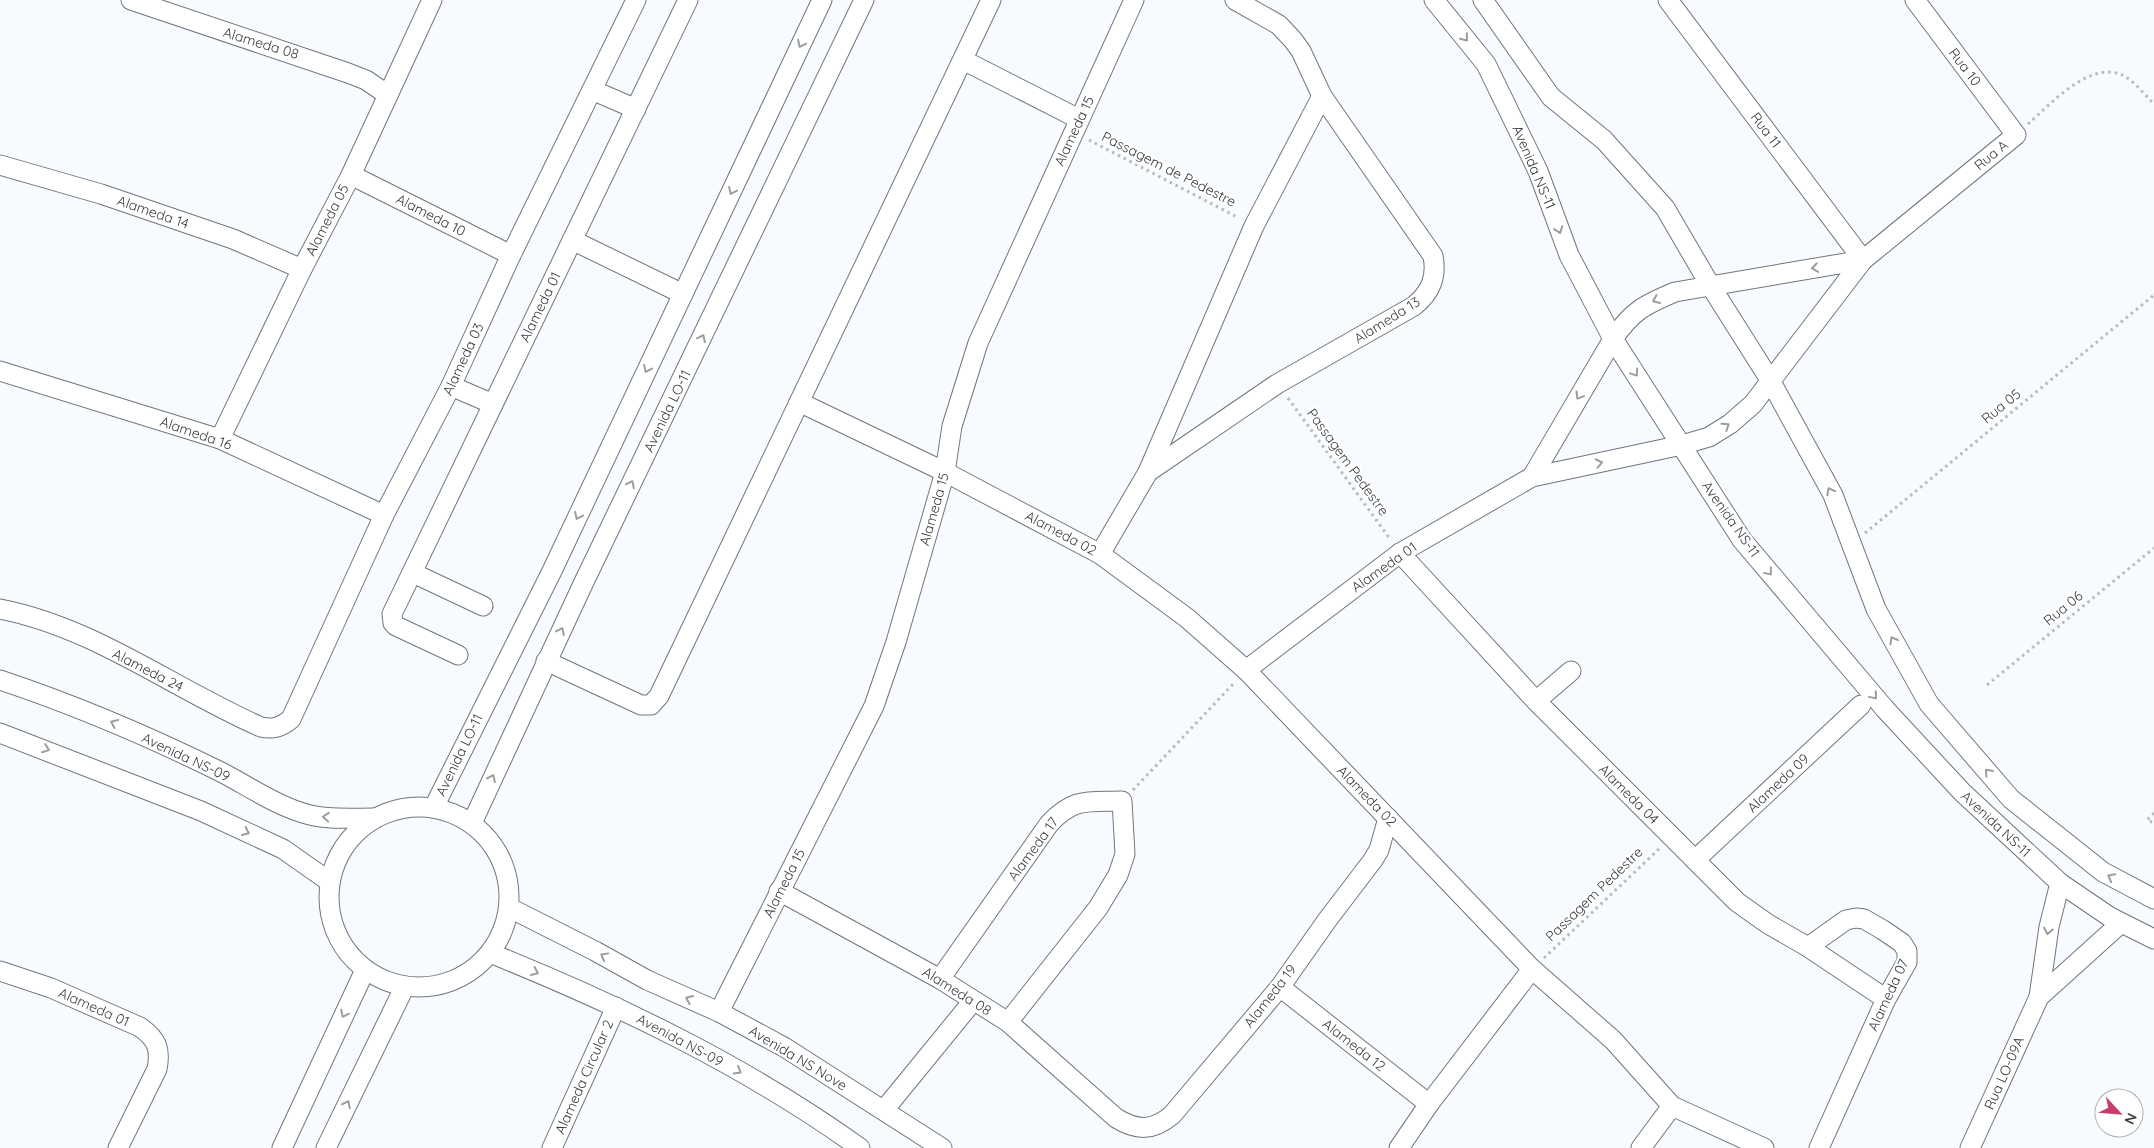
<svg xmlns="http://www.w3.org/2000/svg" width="2154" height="1148" viewBox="0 0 2154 1148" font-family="Quicksand,sans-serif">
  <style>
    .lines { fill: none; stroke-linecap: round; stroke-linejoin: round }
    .minor-casing { stroke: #70767b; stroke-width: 21 }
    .path { stroke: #b6babd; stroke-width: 3; stroke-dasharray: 2.5 4; stroke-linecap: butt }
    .minor { stroke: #fff; stroke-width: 19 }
    .oneway { stroke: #9c9d9e }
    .labels { text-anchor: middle; stroke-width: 4.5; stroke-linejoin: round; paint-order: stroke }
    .street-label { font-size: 14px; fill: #393b3e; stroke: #fff }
  </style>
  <rect width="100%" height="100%" fill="#f7fbff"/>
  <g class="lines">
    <g class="minor-casing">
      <g id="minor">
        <polyline points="131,0 348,73 366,80 388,95"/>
        <polyline points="1434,0 1486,64 1538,171 1569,255 1613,339 1742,540 1885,709 1962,792 2060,883 2110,917 2154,939"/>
        <polyline points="1483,0 1551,97 1604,140 1665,208 1710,285 1770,380 1833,495 1876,609 1929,704 2011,799 2103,872 2154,899"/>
        <polyline points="1668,0 1863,260"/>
        <polyline points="963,60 1079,119"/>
        <polyline points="592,90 636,109"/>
        <polyline points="0,165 101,194 233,239 302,269"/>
        <polyline points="351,175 511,255"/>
        <polyline points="572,240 683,294"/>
        <path d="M1863,260L1675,292C1644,305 1632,311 1613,339L1532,477L1682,445L1709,437L1730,424L1753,404L1863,260L2016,135L1915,0"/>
        <polyline points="0,371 220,439 384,515"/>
        <polyline points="451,386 493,404"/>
        <polyline points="799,402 945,472 1100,554 1187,618 1246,670 1532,969 1613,1040 1672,1106 1764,1148"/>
        <polyline points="220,439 302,269 351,175 432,0"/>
        <path d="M1148,472L1277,384L1414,306C1431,292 1437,277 1433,256L1322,96L1301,51L1293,40L1279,25L1235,0"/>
        <polyline points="1400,553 1536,701 1737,902 1768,924 1808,947 1886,999"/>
        <polyline points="1100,554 1148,472 1254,226 1322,96"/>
        <polyline points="413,573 483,606"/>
        <path d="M0,609C94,627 174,689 261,727C273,730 281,727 291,719L384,515L451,386L511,255L636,0"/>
        <polyline points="458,655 396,626 393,623 392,614 688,0"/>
        <polyline points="546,661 641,705 651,705 659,696 991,0"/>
        <polyline points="1246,670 1400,553 1532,477"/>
        <path d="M0,680C75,705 150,737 221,772C250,787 278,807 310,815C330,820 353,818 374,818"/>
        <polyline points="1536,701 1571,671"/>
        <polyline points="0,733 201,811 283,849 330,882"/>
        <circle cx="419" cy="897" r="90"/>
        <polyline points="434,807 551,573 822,0"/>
        <polyline points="472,823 583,584 864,0"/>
        <polyline points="1695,860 1861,705"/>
        <path d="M779,891L940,979L1008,1022L1116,1118C1137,1131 1153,1131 1172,1115L1280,987L1328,919L1373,860L1379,850L1388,818"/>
        <polyline points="510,908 595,951 647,980 719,1012 784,1047 942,1148"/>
        <polyline points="1808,947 1846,920 1856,918 1864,919 1883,930 1902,943 1907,951 1907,962 1886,999 1819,1148"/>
        <path d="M490,953C619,1005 746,1066 860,1148"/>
        <path d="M0,971L51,988L140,1027C157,1039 161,1049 157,1069L118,1148"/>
        <path d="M940,979L1049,824C1074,797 1088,802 1122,801L1125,854L1118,875L1098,908L1008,1022"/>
        <polyline points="1280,987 1429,1104"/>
        <polyline points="2039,997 2121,923"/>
        <polyline points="719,1012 874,706 896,642 945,472 952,426 978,343 1134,0"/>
        <polyline points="884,1110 973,1001"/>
        <polyline points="282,1148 365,970"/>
        <polyline points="326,1148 405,986"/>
        <polyline points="552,1148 616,1007"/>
        <polyline points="1399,1148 1429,1104 1532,969"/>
        <polyline points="1641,1148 1672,1106"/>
        <polyline points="1970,1148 2039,997 2049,927 2060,883"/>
      </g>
    </g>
    <g class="path">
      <path d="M2028,124C2052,103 2095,54 2129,79C2138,86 2146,96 2154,104"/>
      <polyline points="1089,140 1239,218"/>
      <polyline points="1288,398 1390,539"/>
      <polyline points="1865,533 2154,295"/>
      <polyline points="1987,685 2154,548"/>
      <polyline points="1133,790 1235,682"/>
      <polyline points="2154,813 2147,820 2154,823"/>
      <polyline points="1544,958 1659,849"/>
    </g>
    <use href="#minor" class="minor"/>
  </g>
  <defs><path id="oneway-chevron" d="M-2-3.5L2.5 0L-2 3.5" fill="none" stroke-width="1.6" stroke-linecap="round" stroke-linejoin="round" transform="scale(1.25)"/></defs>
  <g class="oneway">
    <use href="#oneway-chevron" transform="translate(1465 38) rotate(51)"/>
    <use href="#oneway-chevron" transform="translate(801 44) rotate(115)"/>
    <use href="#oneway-chevron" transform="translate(732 191) rotate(115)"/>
    <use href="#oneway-chevron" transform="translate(1559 230) rotate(70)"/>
    <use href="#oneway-chevron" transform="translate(1815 268) rotate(171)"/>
    <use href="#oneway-chevron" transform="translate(1656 300) rotate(156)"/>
    <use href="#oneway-chevron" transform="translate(702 338) rotate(-64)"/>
    <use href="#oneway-chevron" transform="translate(647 369) rotate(115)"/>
    <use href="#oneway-chevron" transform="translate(1635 373) rotate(56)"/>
    <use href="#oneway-chevron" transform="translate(1579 396) rotate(121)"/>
    <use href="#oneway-chevron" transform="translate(1726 426) rotate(-34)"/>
    <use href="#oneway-chevron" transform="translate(1599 463) rotate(-12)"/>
    <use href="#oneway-chevron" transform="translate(631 484) rotate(-64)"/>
    <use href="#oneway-chevron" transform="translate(1830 491) rotate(-117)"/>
    <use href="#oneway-chevron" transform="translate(578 516) rotate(115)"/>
    <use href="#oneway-chevron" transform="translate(1769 572) rotate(50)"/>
    <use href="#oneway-chevron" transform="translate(561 631) rotate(-65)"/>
    <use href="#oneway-chevron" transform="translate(1893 640) rotate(-119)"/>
    <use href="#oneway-chevron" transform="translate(1874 696) rotate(50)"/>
    <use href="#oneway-chevron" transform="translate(114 723) rotate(-155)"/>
    <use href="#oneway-chevron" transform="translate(46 749) rotate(21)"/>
    <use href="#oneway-chevron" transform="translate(1988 772) rotate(-131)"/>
    <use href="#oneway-chevron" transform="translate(492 778) rotate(-65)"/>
    <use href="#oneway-chevron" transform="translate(326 817) rotate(-175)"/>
    <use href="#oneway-chevron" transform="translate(246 832) rotate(25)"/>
    <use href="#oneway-chevron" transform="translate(2111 877) rotate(-152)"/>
    <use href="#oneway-chevron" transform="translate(2048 931) rotate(101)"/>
    <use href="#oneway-chevron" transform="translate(604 956) rotate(-151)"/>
    <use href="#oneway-chevron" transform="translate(535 972) rotate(25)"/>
    <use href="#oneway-chevron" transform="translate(689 999) rotate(-156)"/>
    <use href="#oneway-chevron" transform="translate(344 1014) rotate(116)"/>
    <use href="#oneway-chevron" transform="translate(738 1071) rotate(30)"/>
    <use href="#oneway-chevron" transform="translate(347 1104) rotate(-64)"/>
  </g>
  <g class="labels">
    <g class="street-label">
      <text transform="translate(261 43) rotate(17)" y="5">Alameda 08</text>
      <text transform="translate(1965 67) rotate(53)" y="5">Rua 10</text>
      <text transform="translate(1766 130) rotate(53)" y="5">Rua 11</text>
      <text transform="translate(1074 131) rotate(-65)" y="5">Alameda 15</text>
      <text transform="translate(1991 155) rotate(-39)" y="5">Rua A</text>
      <text transform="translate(1534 167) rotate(67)" y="5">Avenida NS-11</text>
      <text transform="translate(1169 169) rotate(27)" y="5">Passagem de Pedestre</text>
      <text transform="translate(153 212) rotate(19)" y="5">Alameda 14</text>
      <text transform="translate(431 215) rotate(27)" y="5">Alameda 10</text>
      <text transform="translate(327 220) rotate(-63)" y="5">Alameda 05</text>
      <text transform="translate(540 307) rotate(-64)" y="5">Alameda 01</text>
      <text transform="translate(1387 320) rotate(-32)" y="5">Alameda 13</text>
      <text transform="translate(463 359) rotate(-65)" y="5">Alameda 03</text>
      <text transform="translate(2001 406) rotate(-39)" y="5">Rua 05</text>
      <text transform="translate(667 411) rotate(-64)" y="5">Avenida LO-11</text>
      <text transform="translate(196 433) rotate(19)" y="5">Alameda 16</text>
      <text transform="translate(1348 462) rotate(54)" y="5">Passagem Pedestre</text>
      <text transform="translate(934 509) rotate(-74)" y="5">Alameda 15</text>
      <text transform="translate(1731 519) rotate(55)" y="5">Avenida NS-11</text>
      <text transform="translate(1061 533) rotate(28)" y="5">Alameda 02</text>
      <text transform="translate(1384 567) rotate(-35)" y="5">Alameda 01</text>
      <text transform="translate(2063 608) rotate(-39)" y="5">Rua 06</text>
      <text transform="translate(148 670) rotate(27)" y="5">Alameda 24</text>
      <text transform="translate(459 755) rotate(-64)" y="5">Avenida LO-11</text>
      <text transform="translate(186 757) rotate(25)" y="5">Avenida NS-09</text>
      <text transform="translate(1778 783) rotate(-43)" y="5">Alameda 09</text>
      <text transform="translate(1629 794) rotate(45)" y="5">Alameda 04</text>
      <text transform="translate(1367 796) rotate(46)" y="5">Alameda 02</text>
      <text transform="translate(1996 824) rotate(43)" y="5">Avenida NS-11</text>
      <text transform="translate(1033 849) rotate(-54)" y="5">Alameda 17</text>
      <text transform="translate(784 883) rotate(-63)" y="5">Alameda 15</text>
      <text transform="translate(1594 894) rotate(-44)" y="5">Passagem Pedestre</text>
      <text transform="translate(957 991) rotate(32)" y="5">Alameda 08</text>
      <text transform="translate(1888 995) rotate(-65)" y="5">Alameda 07</text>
      <text transform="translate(1270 996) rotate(-52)" y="5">Alameda 19</text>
      <text transform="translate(94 1007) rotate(24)" y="5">Alameda 01</text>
      <text transform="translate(680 1040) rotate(28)" y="5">Avenida NS-09</text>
      <text transform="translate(1354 1045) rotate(38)" y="5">Alameda 12</text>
      <text transform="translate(798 1058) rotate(31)" y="5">Avenida NS Nove</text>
      <text transform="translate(2004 1073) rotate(-66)" y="5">Rua LO-09A</text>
      <text transform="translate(584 1077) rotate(-66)" y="5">Alameda Circular 2</text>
    </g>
  </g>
  <g transform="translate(2119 1113) rotate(116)"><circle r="24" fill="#ffffff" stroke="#b0b1b2"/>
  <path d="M0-4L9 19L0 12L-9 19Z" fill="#c93c6e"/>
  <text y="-8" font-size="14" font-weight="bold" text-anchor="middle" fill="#393b3e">N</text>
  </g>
</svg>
